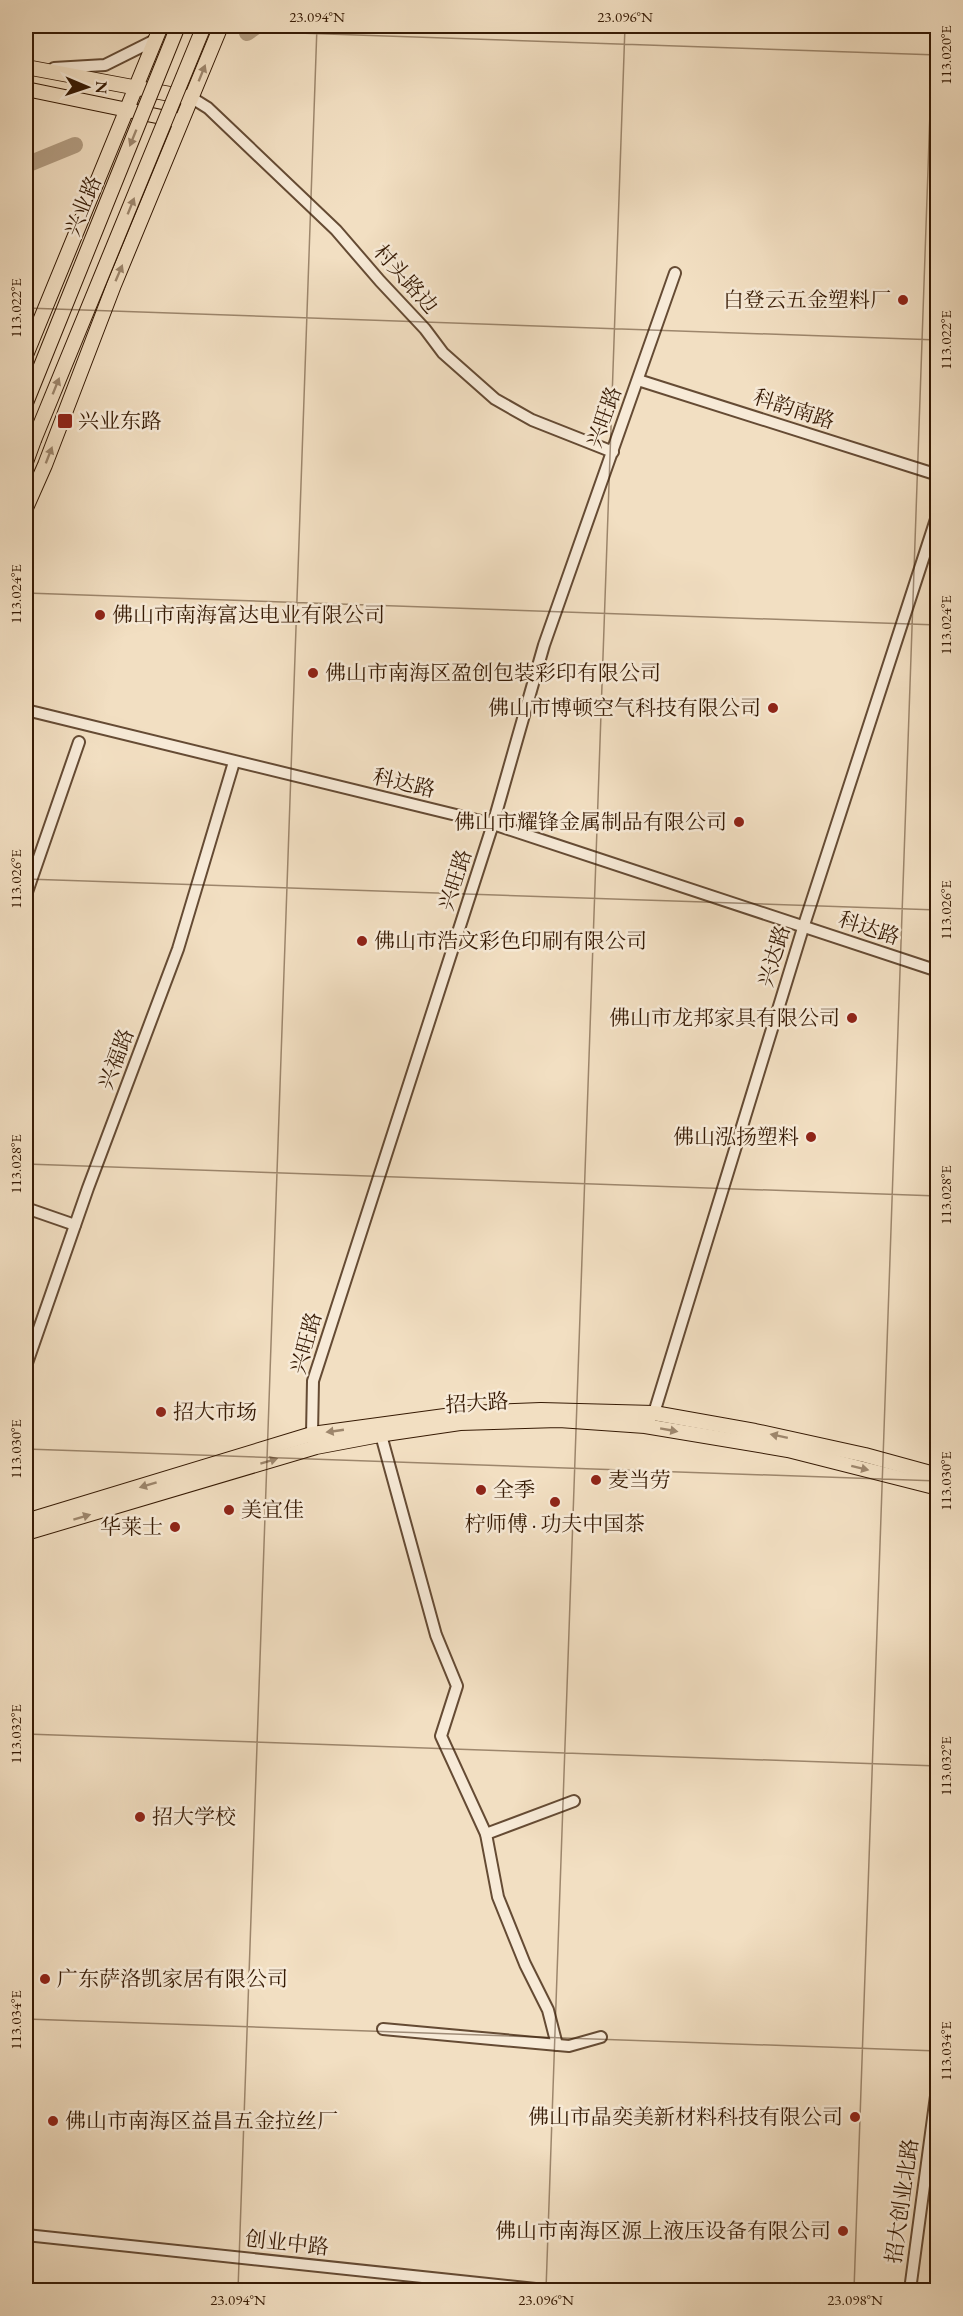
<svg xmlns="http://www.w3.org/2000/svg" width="963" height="2316" viewBox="0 0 963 2316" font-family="'EB Garamond','Noto Serif SC',serif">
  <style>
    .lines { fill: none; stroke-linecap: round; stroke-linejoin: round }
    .river { stroke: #b29c81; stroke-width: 16 }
    .minor-casing { stroke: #654b34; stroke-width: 14 }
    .major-casing { stroke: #361a04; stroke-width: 16 }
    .minor { stroke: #f7ead7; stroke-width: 10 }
    .major { stroke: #f2dfc2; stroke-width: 14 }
    .major-bridge-casing { stroke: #361a04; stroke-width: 16; stroke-linecap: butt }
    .major-bridge { stroke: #f2dfc2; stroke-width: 14 }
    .oneway { fill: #9d866c }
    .ticks { fill: none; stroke: #361a04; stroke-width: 1.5; stroke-opacity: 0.45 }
    .poi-dot { fill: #8f2418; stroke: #f7ead7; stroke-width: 2 }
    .labels { text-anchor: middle; stroke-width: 5; stroke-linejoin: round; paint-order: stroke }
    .street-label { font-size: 21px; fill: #361a04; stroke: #f7ead7 }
    .poi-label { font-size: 21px; fill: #361a04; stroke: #f7ead7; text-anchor: start }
    .neatline { fill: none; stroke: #361a04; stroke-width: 2 }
    .ticks-label { font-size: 15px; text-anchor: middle; fill: #361a04 }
  </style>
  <rect width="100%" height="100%" fill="#f2dfc2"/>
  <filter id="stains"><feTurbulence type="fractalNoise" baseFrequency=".00333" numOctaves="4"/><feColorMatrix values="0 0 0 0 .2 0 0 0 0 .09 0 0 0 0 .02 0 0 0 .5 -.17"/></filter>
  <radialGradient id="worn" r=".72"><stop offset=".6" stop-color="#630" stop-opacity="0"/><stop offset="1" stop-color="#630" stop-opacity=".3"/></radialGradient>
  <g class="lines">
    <g class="river">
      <polyline points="247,33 257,26"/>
      <polyline points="26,165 75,145"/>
    </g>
    <g class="minor-casing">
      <g id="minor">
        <polyline points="54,68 105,65 155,40"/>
        <polyline points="192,98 208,108 336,230 380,281 425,329 443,353 495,399 532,420 613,452"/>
        <polyline points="638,380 938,475"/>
        <polyline points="26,710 493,824 938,971"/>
        <polyline points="26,895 79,742"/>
        <polyline points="26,1208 75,1225"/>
        <polyline points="26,1366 88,1188 178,949 234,762"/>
        <polyline points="650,1419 654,1413 803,928 938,513"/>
        <polyline points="381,1435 436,1635 457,1686 441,1736 486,1834 498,1897 525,1964 548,2010 557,2045"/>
        <polyline points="315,1441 312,1434 313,1381 493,824 544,645 675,273"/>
        <polyline points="486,1834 574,1801"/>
        <polyline points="383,2029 569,2046 601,2037"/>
        <polyline points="26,2235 545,2290"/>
        <polyline points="910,2290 938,2081"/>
      </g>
    </g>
    <g class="major-casing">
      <g id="major">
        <polyline points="26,67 186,97"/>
        <polyline points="26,89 176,120"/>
        <polyline points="26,355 161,26"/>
        <polyline points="26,462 34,440"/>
        <polyline points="26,508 45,465 114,285 221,26"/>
        <polyline points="26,1521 312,1434 467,1413 541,1410 654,1413 755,1431 865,1455 938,1475"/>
        <polyline points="26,1533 316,1447 385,1434 460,1423 559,1420 645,1426 788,1450 938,1488"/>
      </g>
    </g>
    <use href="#minor" class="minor"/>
    <use href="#major" class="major"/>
    <g class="major-bridge-casing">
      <g id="major-bridge">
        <polyline points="26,403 178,26"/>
        <polyline points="34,440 204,26"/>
      </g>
    </g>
    <use href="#major-bridge" class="major-bridge"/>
  </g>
  <defs><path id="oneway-solid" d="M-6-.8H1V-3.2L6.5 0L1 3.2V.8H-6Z" transform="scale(1.5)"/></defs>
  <g class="oneway">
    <use href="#oneway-solid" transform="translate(202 73) rotate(-68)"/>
    <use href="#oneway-solid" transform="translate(133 138) rotate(112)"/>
    <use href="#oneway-solid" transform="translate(131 206) rotate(-68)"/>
    <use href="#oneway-solid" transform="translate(119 273) rotate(-67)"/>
    <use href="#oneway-solid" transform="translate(56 386) rotate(-68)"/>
    <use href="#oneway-solid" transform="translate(49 455) rotate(-69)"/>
    <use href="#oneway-solid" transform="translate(669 1430) rotate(10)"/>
    <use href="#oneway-solid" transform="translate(335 1431) rotate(172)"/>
    <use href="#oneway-solid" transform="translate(779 1436) rotate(-168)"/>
    <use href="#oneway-solid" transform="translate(269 1461) rotate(-17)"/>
    <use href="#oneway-solid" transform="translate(860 1468) rotate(14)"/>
    <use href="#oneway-solid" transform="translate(148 1485) rotate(163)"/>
    <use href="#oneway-solid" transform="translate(82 1517) rotate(-17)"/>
  </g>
  <path class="ticks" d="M98,26L938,55M26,308L938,340M26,593L938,625M26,879L938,910M26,1164L938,1196M26,1449L938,1481M26,1734L938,1766M26,2019L938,2051M238,2290L317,26M546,2290L625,26M854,2290L933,26"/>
  <g class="poi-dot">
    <circle cx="903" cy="300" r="6"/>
    <rect x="57" y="413" width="16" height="16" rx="3"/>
    <circle cx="100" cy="615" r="6"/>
    <circle cx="313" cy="673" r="6"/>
    <circle cx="773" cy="708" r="6"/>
    <circle cx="739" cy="822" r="6"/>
    <circle cx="362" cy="941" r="6"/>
    <circle cx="852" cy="1018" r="6"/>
    <circle cx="811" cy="1137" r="6"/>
    <circle cx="161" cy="1412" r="6"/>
    <circle cx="596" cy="1480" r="6"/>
    <circle cx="481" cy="1490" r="6"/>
    <circle cx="555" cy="1502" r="6"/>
    <circle cx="229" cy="1510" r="6"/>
    <circle cx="175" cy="1527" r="6"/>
    <circle cx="140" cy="1817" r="6"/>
    <circle cx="45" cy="1979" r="6"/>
    <circle cx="855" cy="2117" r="6"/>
    <circle cx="53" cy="2121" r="6"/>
    <circle cx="843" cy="2231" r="6"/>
  </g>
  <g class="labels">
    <g class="street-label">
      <text transform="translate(83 206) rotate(-68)" y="7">兴业路</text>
      <text transform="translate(406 279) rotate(48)" y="7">村头路边</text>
      <text transform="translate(794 409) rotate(18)" y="7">科韵南路</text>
      <text transform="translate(604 417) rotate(-70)" y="7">兴旺路</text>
      <text transform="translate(404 783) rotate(13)" y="7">科达路</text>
      <text transform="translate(455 880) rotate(-72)" y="7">兴旺路</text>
      <text transform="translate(869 928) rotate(18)" y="7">科达路</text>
      <text transform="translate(774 956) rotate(-73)" y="7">兴达路</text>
      <text transform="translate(116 1059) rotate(-69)" y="7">兴福路</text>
      <text transform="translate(306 1343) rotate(-74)" y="7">兴旺路</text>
      <text transform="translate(477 1403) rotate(-4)" y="7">招大路</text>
      <text transform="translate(902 2201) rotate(-82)" y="7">招大创业北路</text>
      <text transform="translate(287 2243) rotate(6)" y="7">创业中路</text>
    </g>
    <g class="poi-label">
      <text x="891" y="307" text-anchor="end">白登云五金塑料厂</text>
      <text x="78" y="428">兴业东路</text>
      <text x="112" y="622">佛山市南海富达电业有限公司</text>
      <text x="325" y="680">佛山市南海区盈创包装彩印有限公司</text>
      <text x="761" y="715" text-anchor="end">佛山市博顿空气科技有限公司</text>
      <text x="727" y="829" text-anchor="end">佛山市耀锋金属制品有限公司</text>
      <text x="374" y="948">佛山市浩文彩色印刷有限公司</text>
      <text x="840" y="1025" text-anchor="end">佛山市龙邦家具有限公司</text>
      <text x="799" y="1144" text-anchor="end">佛山泓扬塑料</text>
      <text x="173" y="1419">招大市场</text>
      <text x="608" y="1487">麦当劳</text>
      <text x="493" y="1497">全季</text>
      <text x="241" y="1517">美宜佳</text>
      <text x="555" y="1531" text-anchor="middle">柠师傅 · 功夫中国茶</text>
      <text x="163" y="1534" text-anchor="end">华莱士</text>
      <text x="152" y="1824">招大学校</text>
      <text x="57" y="1986">广东萨洛凯家居有限公司</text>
      <text x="843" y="2124" text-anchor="end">佛山市晶奕美新材料科技有限公司</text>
      <text x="65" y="2128">佛山市南海区益昌五金拉丝厂</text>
      <text x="831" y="2238" text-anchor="end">佛山市南海区源上液压设备有限公司</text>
    </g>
  </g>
  <rect width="963" height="2316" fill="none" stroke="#f2dfc2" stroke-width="66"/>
  <g transform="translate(87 87) rotate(92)" stroke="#f7ead7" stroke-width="4.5" paint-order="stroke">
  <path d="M0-4.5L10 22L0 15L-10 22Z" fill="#361a04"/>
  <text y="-9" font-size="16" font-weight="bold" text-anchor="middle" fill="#361a04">N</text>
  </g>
  <rect x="33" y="33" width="897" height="2250" class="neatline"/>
  <g class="ticks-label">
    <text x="317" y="22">23.094°N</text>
    <text x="625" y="22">23.096°N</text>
    <text transform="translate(946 55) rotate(-90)" y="5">113.020°E</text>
    <text transform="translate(16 308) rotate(-90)" y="5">113.022°E</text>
    <text transform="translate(946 340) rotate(-90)" y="5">113.022°E</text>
    <text transform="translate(16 594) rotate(-90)" y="5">113.024°E</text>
    <text transform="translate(946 625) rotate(-90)" y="5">113.024°E</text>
    <text transform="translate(16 879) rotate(-90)" y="5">113.026°E</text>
    <text transform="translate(946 910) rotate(-90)" y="5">113.026°E</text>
    <text transform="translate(16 1164) rotate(-90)" y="5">113.028°E</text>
    <text transform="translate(946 1195) rotate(-90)" y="5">113.028°E</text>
    <text transform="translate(16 1449) rotate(-90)" y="5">113.030°E</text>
    <text transform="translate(946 1481) rotate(-90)" y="5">113.030°E</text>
    <text transform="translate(16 1734) rotate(-90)" y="5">113.032°E</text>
    <text transform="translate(946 1766) rotate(-90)" y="5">113.032°E</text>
    <text transform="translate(16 2020) rotate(-90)" y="5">113.034°E</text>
    <text transform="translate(946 2051) rotate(-90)" y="5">113.034°E</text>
    <text x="238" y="2305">23.094°N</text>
    <text x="546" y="2305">23.096°N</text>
    <text x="855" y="2305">23.098°N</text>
  </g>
  <rect width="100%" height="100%" filter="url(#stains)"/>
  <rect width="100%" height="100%" fill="url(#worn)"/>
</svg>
